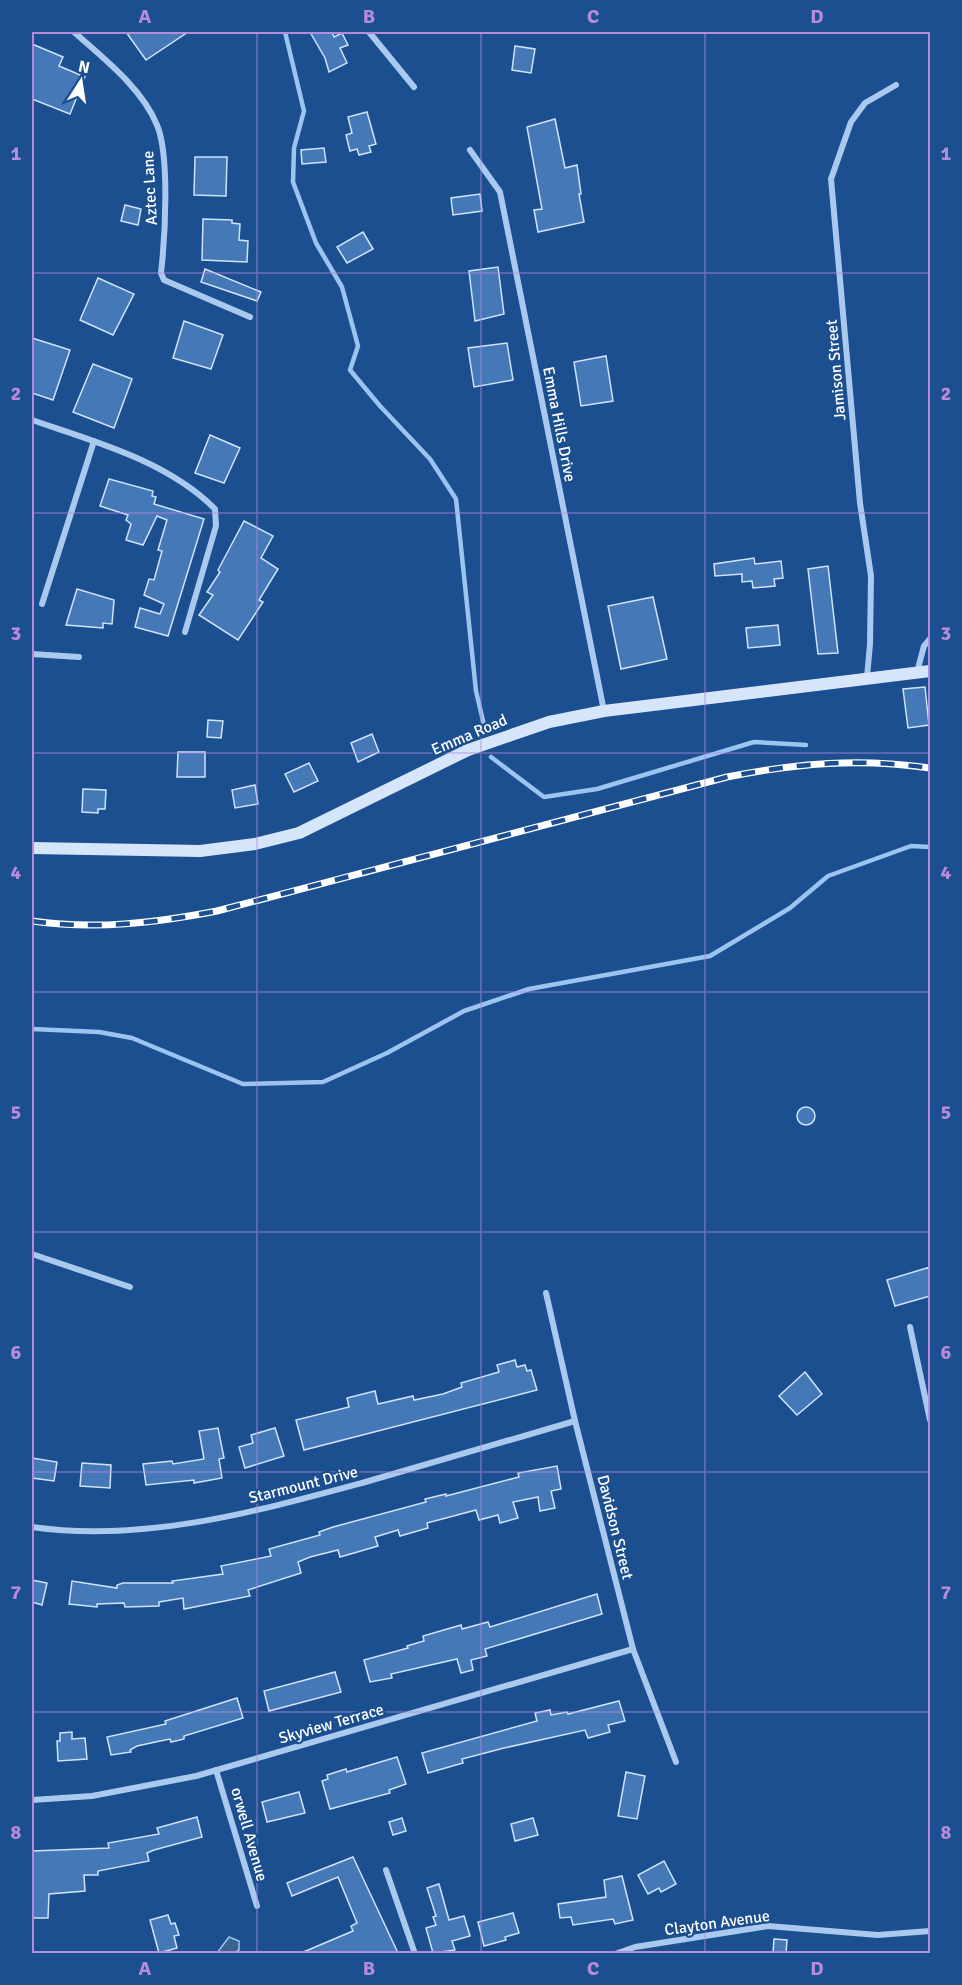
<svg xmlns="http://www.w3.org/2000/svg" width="962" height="1985" viewBox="0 0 962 1985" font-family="Signika,sans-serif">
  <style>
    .water { fill: #3c6290; stroke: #9cc4f0; stroke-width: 1.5 }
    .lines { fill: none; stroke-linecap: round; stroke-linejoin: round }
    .stream { stroke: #9cc4f0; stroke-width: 4.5 }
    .building { fill: #4478b7; stroke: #cfe3fa; stroke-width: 1.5 }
    .street { stroke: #a9c9ee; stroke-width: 6 }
    .secondary { stroke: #d6e6fa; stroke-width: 12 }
    .rail-casing { stroke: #fff; stroke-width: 7 }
    .rail { stroke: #1b4f8f; stroke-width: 4.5; stroke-dasharray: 14; stroke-linecap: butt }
    .grid { fill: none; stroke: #b68bdc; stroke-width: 1.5; stroke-opacity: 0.55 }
    .labels { text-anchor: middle; stroke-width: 4.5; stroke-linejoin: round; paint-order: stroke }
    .street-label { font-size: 16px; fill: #fff; stroke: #1b4f8f }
    .neatline { fill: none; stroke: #b68bdc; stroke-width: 2 }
    .grid-label { font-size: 20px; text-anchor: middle; font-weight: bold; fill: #b68bdc }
  </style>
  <rect width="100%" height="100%" fill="#1b4f8f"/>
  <polygon class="water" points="229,1937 239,1941 239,1950 234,1953 217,1953"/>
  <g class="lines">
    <g class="stream">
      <polyline points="285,32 304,111 294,148 293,182 316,243 342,287 358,346 350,370 380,406 430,459 456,499 476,691 484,725"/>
      <polyline points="491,757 544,797 597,789 754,742 806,745"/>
      <polyline points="32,1029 99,1032 132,1038 243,1084 323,1082 387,1053 464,1011 529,989 710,956 790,908 828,876 911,846 930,847"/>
    </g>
  </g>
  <g class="building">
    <polygon points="126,32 188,32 146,60"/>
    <polygon points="310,32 332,32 334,37 342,33 348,45 340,48 347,63 329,72 325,58"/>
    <polygon points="32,44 63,57 59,66 85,77 70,114 32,99"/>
    <polygon points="515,46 535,49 531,73 512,70"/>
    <polygon points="367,112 376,144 369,146 371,152 359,155 357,149 350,151 346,135 352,133 348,117"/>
    <polygon points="555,119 565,168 577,165 581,194 579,194 584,222 538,232 534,210 542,209 527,127"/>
    <polygon points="324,148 326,162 302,164 301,150"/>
    <polygon points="195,157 227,157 226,196 194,195"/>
    <polygon points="480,194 482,211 453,215 451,198"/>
    <polygon points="125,205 141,209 138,225 121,221"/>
    <polygon points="203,219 232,220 232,223 240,224 239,240 248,241 247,262 202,260"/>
    <polygon points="363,232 373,249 347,263 337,247"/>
    <polygon points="498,267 504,314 475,321 469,271"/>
    <polygon points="205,269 261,292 257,301 201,282"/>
    <polygon points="98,278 134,294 113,335 80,320"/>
    <polygon points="184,321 223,335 211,369 173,358"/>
    <polygon points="32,338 70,350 53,400 32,393"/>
    <polygon points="507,343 513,380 474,387 468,348"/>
    <polygon points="606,356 613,401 581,406 574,362"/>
    <polygon points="93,364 132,379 114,428 73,412"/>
    <polygon points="210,435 240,448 224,483 195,473"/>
    <polygon points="109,479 153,491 152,496 156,497 154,504 204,519 168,636 135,627 140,608 160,614 164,604 144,595 149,579 154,580 162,551 158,550 167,520 157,516 143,545 126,540 131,524 126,520 128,515 100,506"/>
    <polygon points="244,521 273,536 261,558 278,569 259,600 263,602 238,640 199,615 213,595 207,592 220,572 218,570"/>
    <polygon points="754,558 755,564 781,561 783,578 774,579 775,586 753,588 752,581 742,582 742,574 715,576 714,564"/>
    <polygon points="828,566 838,653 818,654 808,569"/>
    <polygon points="77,589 114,600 112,624 103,623 103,628 66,625"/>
    <polygon points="653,597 667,659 621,669 608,606"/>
    <polygon points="778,625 780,645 748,648 746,628"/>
    <polygon points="925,687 929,725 908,728 903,689"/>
    <polygon points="208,720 223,721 221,738 207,737"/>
    <polygon points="372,734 379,752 358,762 351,743"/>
    <polygon points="178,752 205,752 205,777 177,777"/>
    <polygon points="309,763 318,781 294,792 285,774"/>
    <polygon points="255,785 258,804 235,808 232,790"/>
    <polygon points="83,789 106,790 105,809 98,809 98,813 82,812"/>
    <circle cx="806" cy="1116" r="9"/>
    <polygon points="930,1267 930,1296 895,1306 887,1280"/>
    <polygon points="515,1360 517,1367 525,1365 527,1371 531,1370 537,1390 304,1450 296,1420 349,1407 347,1398 375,1391 378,1404 413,1396 414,1400 443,1394 462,1387 461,1383 499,1372 497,1365"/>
    <polygon points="805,1372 822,1394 797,1415 779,1396"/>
    <polygon points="218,1428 224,1458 219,1459 222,1478 194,1483 194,1480 146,1485 143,1464 172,1461 173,1464 204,1459 199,1431"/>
    <polygon points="275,1428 284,1456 245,1468 239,1447 253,1443 251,1435"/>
    <polygon points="32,1458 57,1462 54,1481 32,1478"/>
    <polygon points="82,1463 111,1465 110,1488 80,1486"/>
    <polygon points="557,1466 561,1489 551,1491 555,1508 540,1511 538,1497 513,1502 518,1518 500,1523 498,1515 479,1520 476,1510 427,1523 428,1528 400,1536 398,1530 375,1537 378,1546 340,1557 338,1550 310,1557 298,1562 301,1573 248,1590 250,1596 184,1609 183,1598 159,1602 159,1606 125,1607 124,1603 97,1604 97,1607 69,1604 72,1581 117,1588 117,1585 123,1583 173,1583 172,1581 223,1574 221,1566 271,1556 269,1549 320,1535 319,1532 333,1527 426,1502 425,1499 446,1494 446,1496 519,1477 518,1473"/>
    <polygon points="32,1580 47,1583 42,1605 32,1602"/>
    <polygon points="597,1594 602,1614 485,1649 487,1656 471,1660 473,1670 461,1673 457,1659 391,1674 392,1678 370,1682 364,1660 408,1648 407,1646 424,1641 423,1636 461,1625 462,1629 488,1622 490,1627"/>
    <polygon points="335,1672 341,1692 269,1711 264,1691"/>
    <polygon points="237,1698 243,1718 184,1736 184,1739 171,1742 170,1739 160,1741 137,1746 130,1750 131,1752 111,1755 107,1737 166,1724 165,1721"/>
    <polygon points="619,1701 625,1721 608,1725 610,1732 588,1738 585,1730 504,1748 462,1759 463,1763 428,1773 422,1753 537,1721 535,1713 550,1710 551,1715 567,1712 568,1714"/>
    <polygon points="72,1732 72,1739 85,1738 87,1759 58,1761 57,1741 60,1741 60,1733"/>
    <polygon points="397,1757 406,1784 389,1790 390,1793 330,1809 322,1781 328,1779 327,1775 346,1769 347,1772"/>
    <polygon points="626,1772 645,1776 637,1819 618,1816"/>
    <polygon points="299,1792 305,1813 267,1822 262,1802"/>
    <polygon points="197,1817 202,1837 154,1850 147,1853 149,1861 98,1871 98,1875 84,1875 85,1891 49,1894 48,1918 32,1918 32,1851 109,1848 108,1843 159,1834 157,1828"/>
    <polygon points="402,1818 406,1831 393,1835 389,1822"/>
    <polygon points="533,1818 538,1835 515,1841 511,1824"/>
    <polygon points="353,1857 398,1953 301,1953 353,1931 351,1926 357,1923 338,1877 292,1896 287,1883"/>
    <polygon points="664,1861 676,1884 661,1892 659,1888 648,1894 638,1875"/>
    <polygon points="622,1876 633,1920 615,1924 613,1919 573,1925 571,1917 560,1918 558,1904 606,1897 604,1880"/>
    <polygon points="439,1884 449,1920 464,1916 470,1936 452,1941 455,1950 433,1953 426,1928 436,1925 433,1917 436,1916 427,1888"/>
    <polygon points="513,1913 519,1933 505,1937 506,1940 484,1946 478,1922"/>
    <polygon points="168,1915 171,1924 175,1923 179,1935 174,1936 177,1948 159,1953 150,1920"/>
    <polygon points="774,1939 787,1940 786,1953 773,1953"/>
  </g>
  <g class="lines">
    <g class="street">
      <path d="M74,32C103,58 142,88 157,125C170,156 165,238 161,273L164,280L250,317"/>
      <polyline points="369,32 414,87"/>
      <polyline points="470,150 500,192 604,711"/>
      <path d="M32,420C93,441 168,461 215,509L216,526L185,632"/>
      <polyline points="42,604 94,441"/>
      <polyline points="32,654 79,657"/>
      <polyline points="917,672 924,646 930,639"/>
      <polyline points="867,677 870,644 871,576 860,503 831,179 851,122 865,103 896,85"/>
      <polyline points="32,1254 130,1287"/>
      <polyline points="546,1293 575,1421 633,1649 676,1762"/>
      <polyline points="910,1327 930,1420"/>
      <path d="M32,1527C142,1543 255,1512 362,1483C433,1463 504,1442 575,1421"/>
      <polyline points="216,1770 257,1906"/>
      <polyline points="32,1800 92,1796 196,1776 633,1649"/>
      <polyline points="386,1870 415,1954"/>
      <polyline points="615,1954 635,1947 768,1926 878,1935 930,1931"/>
    </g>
    <polyline class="secondary" points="32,848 200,851 255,844 299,833 468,750 549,722 604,711 930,671"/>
    <g class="rail-casing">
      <path id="rail" d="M32,921C95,930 155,923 217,911L727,777C798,763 859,758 930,768"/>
    </g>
    <use href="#rail" class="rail"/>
  </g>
  <path class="grid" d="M257,32V1954M481,32V1954M705,32V1954M32,273H930M32,513H930M32,753H930M32,992H930M32,1232H930M32,1472H930M32,1712H930"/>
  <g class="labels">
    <g class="street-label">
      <text transform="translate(149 188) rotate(-93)" y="6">Aztec Lane</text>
      <text transform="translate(835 370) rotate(-95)" y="6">Jamison Street</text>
      <text transform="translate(560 424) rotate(79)" y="6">Emma Hills Drive</text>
      <text transform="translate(469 734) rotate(-23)" y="6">Emma Road</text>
      <text transform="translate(303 1484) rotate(-14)" y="6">Starmount Drive</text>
      <text transform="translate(616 1527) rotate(76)" y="6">Davidson Street</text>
      <text transform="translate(331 1723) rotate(-16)" y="6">Skyview Terrace</text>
      <text transform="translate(250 1834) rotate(74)" y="6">orwell Avenue</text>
      <text transform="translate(717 1922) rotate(-8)" y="6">Clayton Avenue</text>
    </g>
  </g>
  <rect width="962" height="1985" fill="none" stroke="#1b4f8f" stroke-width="66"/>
  <g transform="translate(81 81) rotate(12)" stroke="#1b4f8f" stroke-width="4.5" paint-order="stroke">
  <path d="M0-4.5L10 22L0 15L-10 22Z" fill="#ffffff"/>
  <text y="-9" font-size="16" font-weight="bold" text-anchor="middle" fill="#ffffff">N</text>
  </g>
  <rect x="33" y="33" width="896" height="1919" class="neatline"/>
  <g class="grid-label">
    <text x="145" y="23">A</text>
    <text x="369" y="23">B</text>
    <text x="593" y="23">C</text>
    <text x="817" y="23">D</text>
    <text x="16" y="160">1</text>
    <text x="946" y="160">1</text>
    <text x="16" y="400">2</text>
    <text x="946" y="400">2</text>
    <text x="16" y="640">3</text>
    <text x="946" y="640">3</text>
    <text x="16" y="879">4</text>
    <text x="946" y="879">4</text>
    <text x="16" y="1119">5</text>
    <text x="946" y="1119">5</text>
    <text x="16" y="1359">6</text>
    <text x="946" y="1359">6</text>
    <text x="16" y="1599">7</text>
    <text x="946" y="1599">7</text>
    <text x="16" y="1839">8</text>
    <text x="946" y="1839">8</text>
    <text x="145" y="1975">A</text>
    <text x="369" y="1975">B</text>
    <text x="593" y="1975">C</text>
    <text x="817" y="1975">D</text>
  </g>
</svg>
